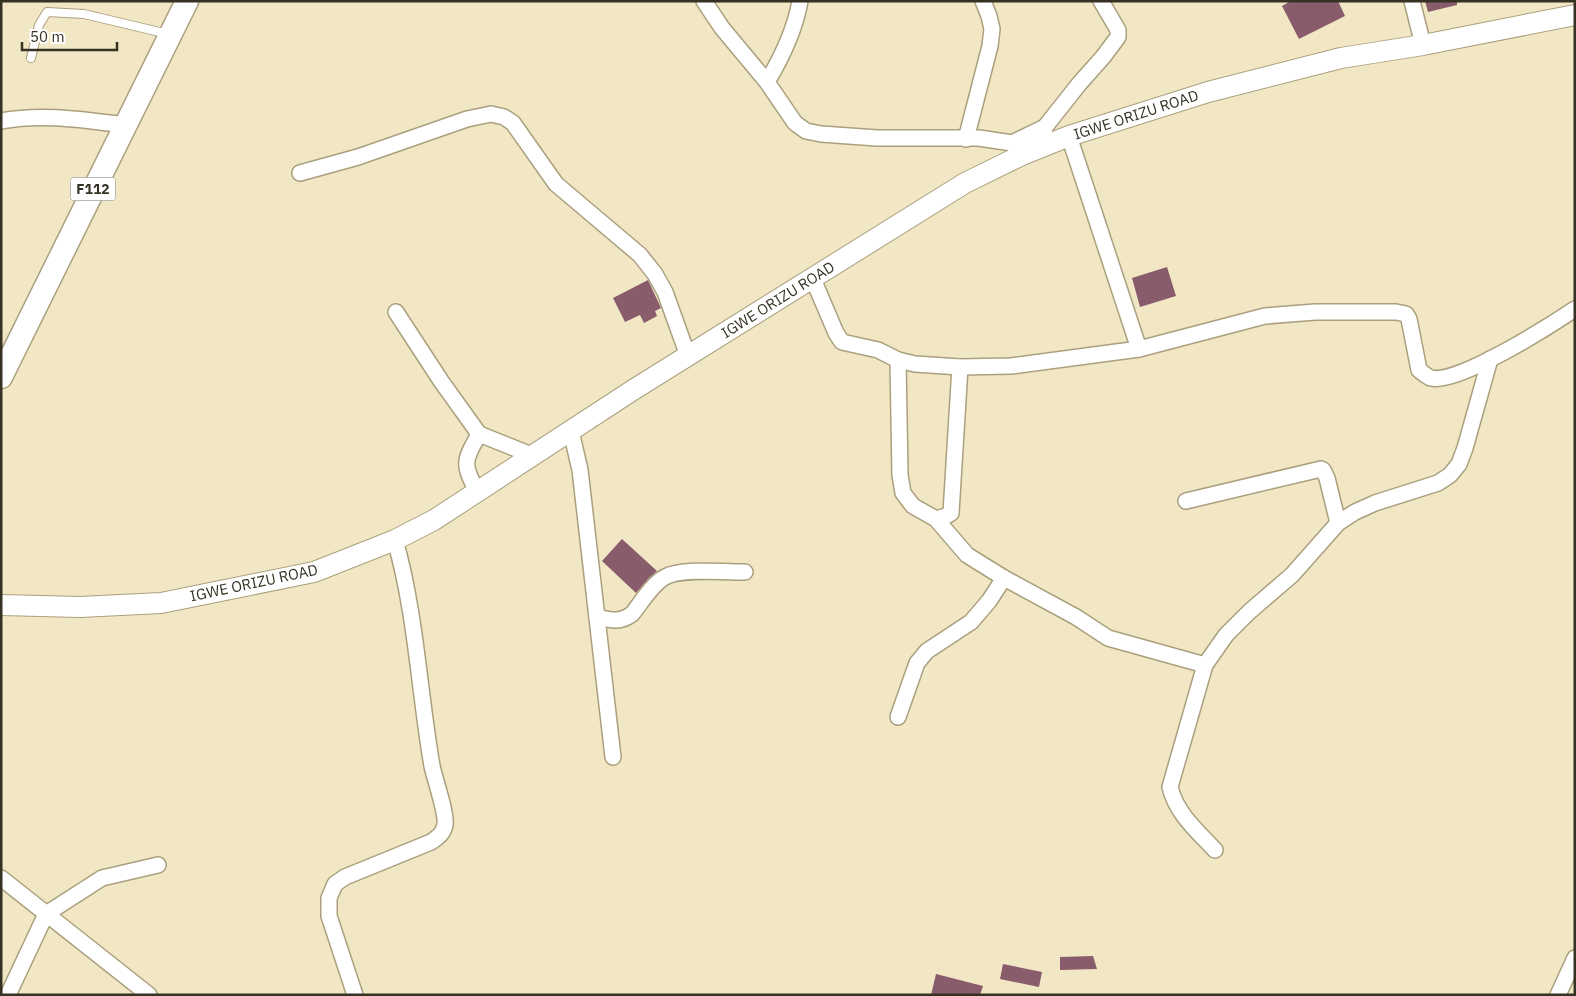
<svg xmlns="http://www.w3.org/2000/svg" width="1576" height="996" viewBox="0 0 1576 996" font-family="'IBM Plex Sans',sans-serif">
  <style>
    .building { fill: #895c6c }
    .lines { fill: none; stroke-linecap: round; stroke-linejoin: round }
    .service-casing { stroke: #aaa07e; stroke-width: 10 }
    .minor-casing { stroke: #aaa07e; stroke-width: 18 }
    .secondary-casing { stroke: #aaa07e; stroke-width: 22 }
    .primary-casing { stroke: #aaa07e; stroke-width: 25 }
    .service { stroke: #fff; stroke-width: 8 }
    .minor { stroke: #fff; stroke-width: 15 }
    .secondary { stroke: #fff; stroke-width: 20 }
    .primary { stroke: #fff; stroke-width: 22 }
    .labels { text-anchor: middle; stroke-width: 5; stroke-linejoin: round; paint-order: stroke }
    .shield { fill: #fff; stroke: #726f65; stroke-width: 1 }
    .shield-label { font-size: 14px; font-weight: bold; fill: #353123 }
    .street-label { font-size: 15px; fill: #353123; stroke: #fff }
  </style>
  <rect width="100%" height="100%" fill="#f2e7c4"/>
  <g class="building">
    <polygon points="1291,1 1338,1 1345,16 1299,39 1282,6"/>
    <polygon points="1425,1 1457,1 1457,5 1428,12"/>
    <polygon points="1167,267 1176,296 1140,307 1132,278"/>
    <polygon points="648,280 661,308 655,311 657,316 644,323 640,315 625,322 613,298"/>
    <polygon points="622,539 657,571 649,578 636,593 602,561"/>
    <polygon points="1093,956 1097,969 1060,970 1060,957"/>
    <polygon points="1003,964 1042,972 1039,987 1000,979"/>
    <polygon points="936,974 983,986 980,995 931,995"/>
  </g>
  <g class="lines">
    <g class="service-casing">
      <polyline id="service" points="31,58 39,25 47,12 84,14 168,34"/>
    </g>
    <g class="minor-casing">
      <g id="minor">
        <polyline points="704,1 722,28 767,82 795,123 806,131 821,134 877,138 979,138 1012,143 1022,155"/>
        <polyline points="1412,1 1423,45"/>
        <path d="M767,82C782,57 795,30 800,1"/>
        <path d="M1,121C42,113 84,120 125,125"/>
        <polyline points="1069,136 1139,349"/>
        <polyline points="966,139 990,46 992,29 989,16 983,1"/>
        <polyline points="1012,143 1045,127"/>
        <polyline points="1049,144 1044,133 1045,127 1079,84 1103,57 1118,37 1118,30 1101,1"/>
        <polyline points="300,173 358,157 467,119 491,114 504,117 513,123 556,184 640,255 655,274 665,292 688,356"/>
        <path d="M813,279L836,333L842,342L878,350L898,360L915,364L960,367L1011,366L1139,349L1265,316L1315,312H1396L1406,314L1409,319L1419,370C1422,372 1427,377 1431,378C1457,385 1551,325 1575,309"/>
        <polyline points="396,312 441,381 479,434 534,456"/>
        <polyline points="898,360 900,475 903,493 913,506 936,519 967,555 1004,578 1076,617 1108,638 1205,665"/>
        <polyline points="571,431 580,470 613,757"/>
        <path d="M477,492C463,463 463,463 479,434"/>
        <polyline points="1186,501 1321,469 1323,470 1327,478 1338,523"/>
        <polyline points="936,519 946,516 951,513 960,367"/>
        <path d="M597,617C610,620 620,623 632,614C641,603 652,584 665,577C681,568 726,572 745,572"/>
        <polyline points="898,717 917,663 927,651 971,622 989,601 1004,578"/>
        <path d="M1215,850C1197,831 1176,813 1170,787L1205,665L1226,635L1249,612L1292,575L1338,523L1355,512L1375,503L1438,483L1450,475L1459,464L1465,448L1490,359"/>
        <polyline points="1,878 149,995"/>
        <polyline points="8,995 46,914 102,878 158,865"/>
        <path d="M355,995L329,916V898L335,884L345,877L431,842C438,837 443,834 445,825C447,814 435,780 432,766C419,691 416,613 395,540"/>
        <polyline points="1558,995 1575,958"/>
      </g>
    </g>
    <g class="secondary-casing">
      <polyline id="secondary" points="1,605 80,607 161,603 314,572 395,540 434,520 633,390 965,183 1022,155 1069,136 1208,92 1341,58 1423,45 1575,15"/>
    </g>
    <g class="primary-casing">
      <polyline id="primary" points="1,377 187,1"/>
    </g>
    <use href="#service" class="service"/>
    <use href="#minor" class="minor"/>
    <use href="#secondary" class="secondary"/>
    <use href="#primary" class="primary"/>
  </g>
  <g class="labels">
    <rect class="shield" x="70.5" y="177.5" width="45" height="23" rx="4"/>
    <g class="shield-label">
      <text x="93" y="194">F112</text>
    </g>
    <g class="street-label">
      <text transform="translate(1136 115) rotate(-18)" y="5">IGWE ORIZU ROAD</text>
      <text transform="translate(778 300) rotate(-32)" y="5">IGWE ORIZU ROAD</text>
      <text transform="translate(254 583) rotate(-12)" y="5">IGWE ORIZU ROAD</text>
    </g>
  </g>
  <rect width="1576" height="996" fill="none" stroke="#353123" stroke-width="5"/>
  <path d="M22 42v8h95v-8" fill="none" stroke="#353123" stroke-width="2.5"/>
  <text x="30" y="42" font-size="15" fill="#353123" stroke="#ffffff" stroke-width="4" paint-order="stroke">50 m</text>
</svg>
